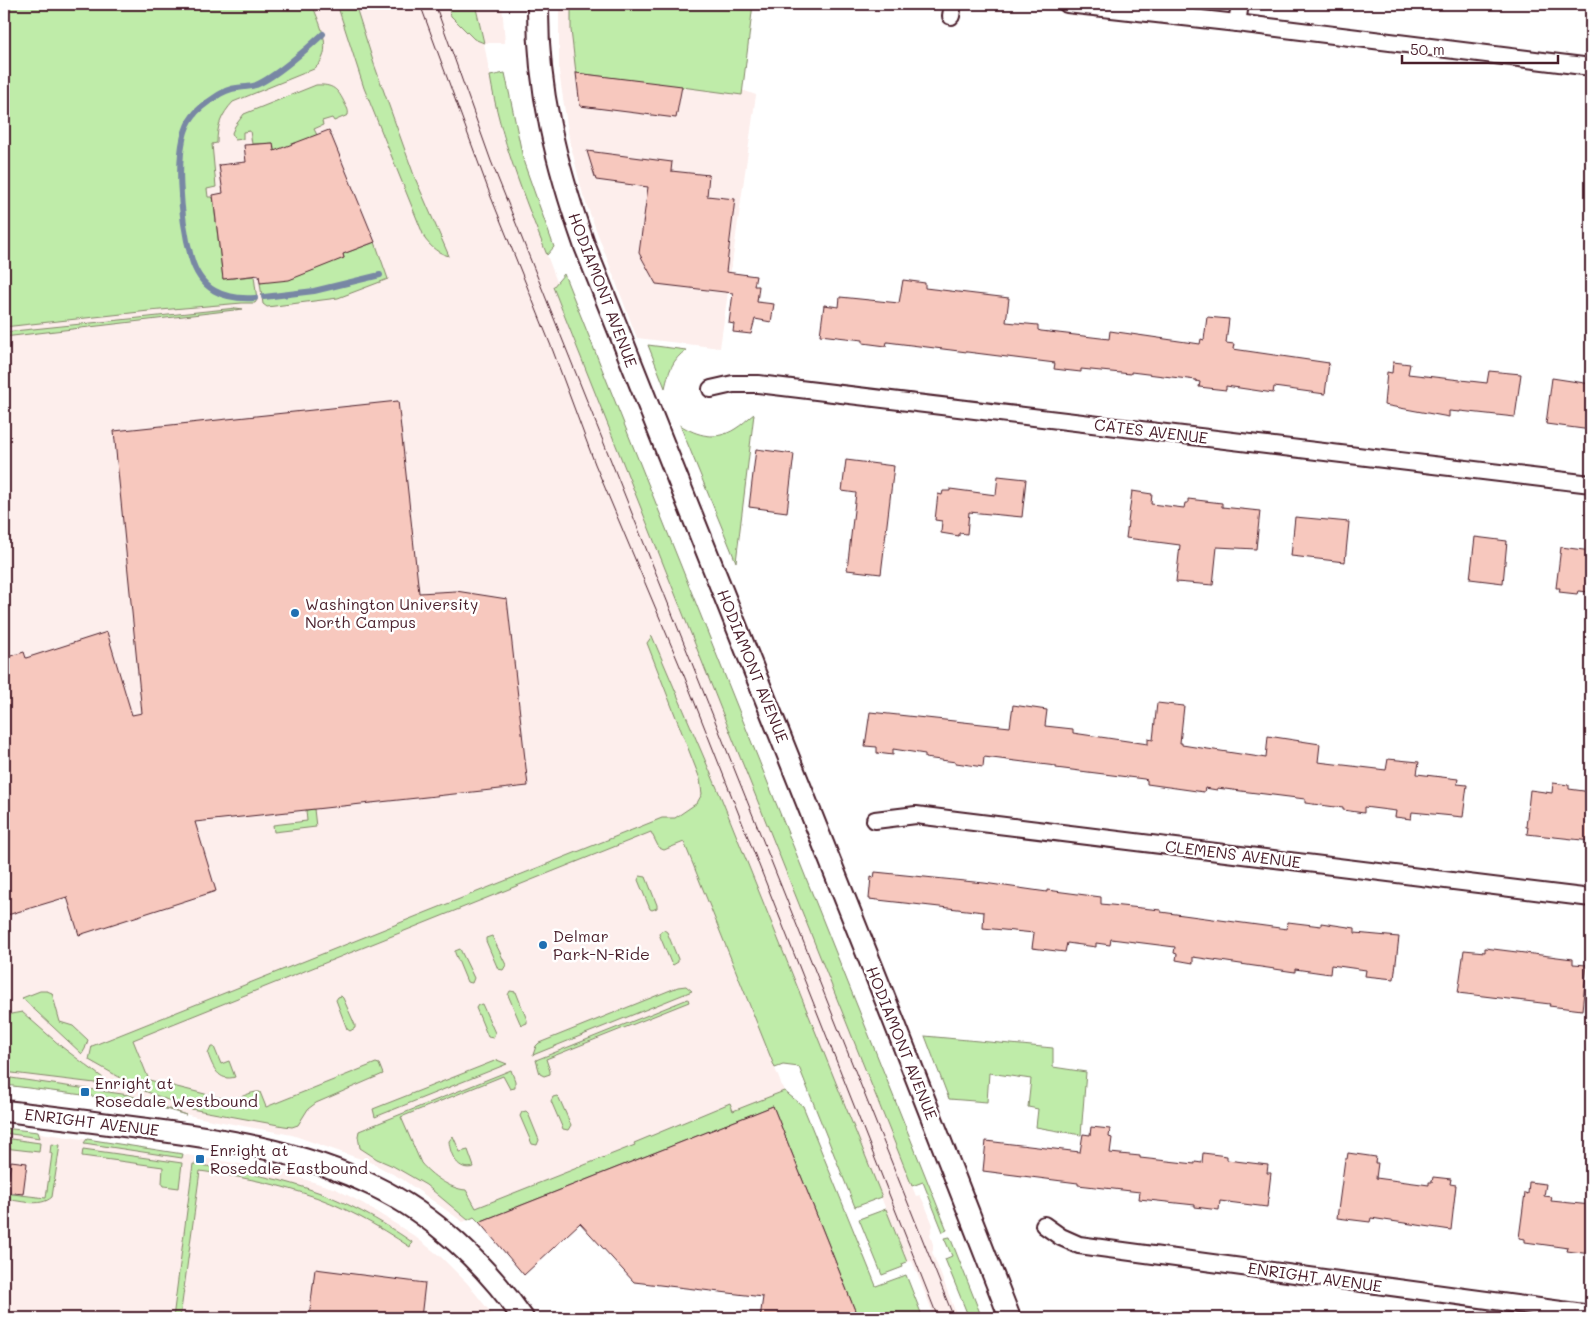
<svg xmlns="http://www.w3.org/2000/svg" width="1595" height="1322" viewBox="0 0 1595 1322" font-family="Mali,sans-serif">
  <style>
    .built { fill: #fdeeec; fill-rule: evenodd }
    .green { fill: #bfeca9; stroke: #84866a }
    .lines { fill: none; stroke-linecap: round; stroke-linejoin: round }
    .stream { stroke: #7887a4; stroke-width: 6 }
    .building { fill: #f7c8be; stroke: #4a1f2b }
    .minor-casing { stroke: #4a1f2b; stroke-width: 20 }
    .tertiary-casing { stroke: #4a1f2b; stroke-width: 24 }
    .minor { stroke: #fff; stroke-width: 16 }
    .tertiary { stroke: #fff; stroke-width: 20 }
    .tram { stroke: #4a1f2b; stroke-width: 1 }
    .poi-dot { fill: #1f6fb2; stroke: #fff; stroke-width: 2 }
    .labels { text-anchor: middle; stroke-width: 5; stroke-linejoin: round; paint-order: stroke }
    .street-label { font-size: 16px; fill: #4a1f2b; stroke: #fff }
    .poi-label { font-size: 16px; fill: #4a1f2b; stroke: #fff; text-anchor: start }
  </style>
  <rect width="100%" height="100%" fill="#fff"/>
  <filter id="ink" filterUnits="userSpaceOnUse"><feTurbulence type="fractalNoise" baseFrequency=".02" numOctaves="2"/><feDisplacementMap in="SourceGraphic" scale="10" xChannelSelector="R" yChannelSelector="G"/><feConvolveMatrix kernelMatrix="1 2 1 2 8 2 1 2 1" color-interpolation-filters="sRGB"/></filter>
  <g filter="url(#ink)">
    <g class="built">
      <path d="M7,4H447L451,16L484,42L475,4H502L505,43H484L492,87L503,137L557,282L553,288L736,747L916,1196L920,1195L925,1205L933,1225L930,1235L933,1244V1251L932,1252L958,1318H935L912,1261L907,1262L720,795L652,637L700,779L702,794L697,803L675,818L784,1091L463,1222L402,1179L372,1163L292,1135L196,1117L145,1103L4,1085V12ZM662,818H673L503,881Z"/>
      <polygon points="559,4 753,4 742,90 756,95 720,348 637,338 583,195 569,138 559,72"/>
      <polygon points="4,1128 140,1147 246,1165 284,1173 336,1189 364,1204 413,1235 441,1257 467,1283 495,1318 4,1318"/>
    </g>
    <g class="green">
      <path d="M12,4H312C320,25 335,52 314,69L233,102C221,115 217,126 217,143L212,144L216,187L207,189L208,197H213L223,279L254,276L257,300L255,303H242L149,311L4,327V29Z"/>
      <path d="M337,4H355L374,64L415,178L449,256C438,253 432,248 425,239L364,88Z"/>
      <polygon points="447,4 475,4 484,43 474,39 451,16"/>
      <polygon points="571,4 753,4 742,95 576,73 571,30"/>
      <path d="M505,73L524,163L554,247L547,255C524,197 500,138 490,76Z"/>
      <path d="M316,85C333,84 338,89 345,104C347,108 349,110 348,115L334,121L332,118L322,121L323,125L314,129L317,135L278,175L273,143L252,144L250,131L243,132V139L235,140L232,133L235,126L244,114Z"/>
      <polygon points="375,242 388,279 338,298 267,307 263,304 260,283 344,258 343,254"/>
      <polygon points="564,274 947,1230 943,1232 923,1182 912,1186 736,747 553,287"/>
      <polygon points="236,308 243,309 4,337 4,332"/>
      <path d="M648,345L686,350C672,360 669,371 665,388Z"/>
      <path d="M754,414L736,562L680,425C698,436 716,441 735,429C742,425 747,419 754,414Z"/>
      <path d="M652,636L720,795L882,1197L855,1207L799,1067L783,1065L775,1068L684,842L664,850L659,848L651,832L133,1040L149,1080L229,1100C240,1099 250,1091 260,1092L266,1107L376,1063L379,1064L383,1074L316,1103L308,1109L298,1125L292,1127L284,1126L191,1109L142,1090L89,1060L92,1046L662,818H675L697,803L702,794L700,779L647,643Z"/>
      <polygon points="314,809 316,827 274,832 273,825 307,821 306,810"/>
      <polygon points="640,876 646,877 657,905 657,908 652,910 650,909 638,880"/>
      <polygon points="664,930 667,932 678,959 678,962 673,965 671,963 659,934 661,931"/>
      <polygon points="492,936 506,965 503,970 498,969 486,941 486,938"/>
      <polygon points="460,949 474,978 472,983 467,982 455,953 455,951"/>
      <polygon points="686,986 692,991 533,1055 536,1046 539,1043 678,987"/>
      <polygon points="40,991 47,991 52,993 60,1022 73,1026 88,1040 85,1049 82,1054 22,998"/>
      <polygon points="510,991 516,992 527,1020 527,1023 522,1025 520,1023 508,995"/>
      <polygon points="341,996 343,998 355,1025 355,1028 350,1031 347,1029 336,1000 338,997"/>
      <polygon points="688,999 689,1002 546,1059 550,1071 550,1074 544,1076 540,1074 536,1060"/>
      <polygon points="482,1004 495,1033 493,1038 488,1037 476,1008 478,1005"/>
      <polygon points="22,1012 62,1047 103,1078 105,1082 103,1084 4,1072 5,1023 11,1014"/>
      <polygon points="925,1036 1053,1048 1053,1067 1086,1072 1081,1135 1036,1127 1038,1109 1028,1107 1031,1079 989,1073 987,1102 949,1099"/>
      <path d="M211,1047H214L221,1064L229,1061L235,1077C219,1082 213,1068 208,1054Z"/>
      <polygon points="497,1060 507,1064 375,1117 373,1109"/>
      <path d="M511,1070L515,1081V1088L510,1089L503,1076L401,1117L421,1163C431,1175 450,1189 466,1190L476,1208L635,1145L634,1143L730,1103L733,1111L784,1091L803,1106L876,1286L906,1275L923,1318H858L773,1106L479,1222L474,1217L468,1220L426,1185L393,1166L377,1159L360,1148L358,1136L359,1131Z"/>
      <polygon points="4,1077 129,1095 186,1115 145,1103 5,1085 4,1085"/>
      <polygon points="557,1096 559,1098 571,1125 568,1130 563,1129 551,1101 553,1097"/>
      <polygon points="526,1111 528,1113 539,1140 537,1145 532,1144 520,1116 522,1112"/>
      <polygon points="4,1128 38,1132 40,1138 4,1133"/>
      <path d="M453,1136L460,1152L468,1150L474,1167C458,1172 450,1155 449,1141Z"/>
      <polygon points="4,1138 40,1143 39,1152 4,1148"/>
      <polygon points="87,1139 183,1154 182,1158 84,1143"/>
      <path d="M51,1144L60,1145L52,1197C40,1208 18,1200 4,1199V1193L46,1198L52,1154L50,1153Z"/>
      <polygon points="83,1149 182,1163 179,1188 164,1186 162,1183 163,1167 82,1156"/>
      <path d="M193,1164C231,1170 270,1176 306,1188C344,1200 380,1220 412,1242L410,1247C377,1225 340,1204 303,1193C269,1182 235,1176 200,1171L180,1318H173Z"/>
      <polygon points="886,1209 907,1262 902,1264 903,1267 882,1275 859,1219"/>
      <polygon points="950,1237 982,1318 969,1318 945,1259 952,1256 944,1238"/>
    </g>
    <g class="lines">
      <g class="stream">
        <polyline points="264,297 314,291 380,275"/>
        <path d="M255,298C223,300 200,290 191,257C182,225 171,143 193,116C199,107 211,100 220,94C235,85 243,89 256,85C275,77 307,49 323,34"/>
      </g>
    </g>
    <g class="building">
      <polygon points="576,73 682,86 676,118 580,106"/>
      <polygon points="329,130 375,242 343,254 344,258 289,280 260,283 259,275 223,279 213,195 223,193 219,165 246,162 244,145 273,143 274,151"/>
      <polygon points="587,151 672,162 671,171 709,175 707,196 735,199 726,272 756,276 754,286 759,286 757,302 774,304 771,322 755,319 751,334 733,332 734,324 729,323 733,293 656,284 639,253 648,187 596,180"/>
      <polygon points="903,280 925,283 925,288 1009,298 1006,322 1038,325 1038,330 1041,331 1109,339 1110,331 1200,344 1201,339 1204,340 1207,317 1229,319 1226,343 1234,344 1233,349 1329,363 1325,394 1274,387 1273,393 1226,386 1226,390 1199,387 1200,382 1196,381 1196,380 1131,372 1131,374 1081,369 1081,372 1054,369 1055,363 887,342 886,346 863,343 863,340 820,335 824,305 839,307 840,297 899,303"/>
      <polygon points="1393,362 1410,364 1408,374 1487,383 1489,371 1521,374 1515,417 1460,411 1460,412 1449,411 1449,417 1384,405 1387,372 1392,373"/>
      <polygon points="1552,378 1591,384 1591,430 1546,424"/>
      <polygon points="398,401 419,593 456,591 507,599 528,786 195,822 216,891 79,935 67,897 4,916 4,658 24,652 26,658 107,632 132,715 142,713 114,431"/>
      <polygon points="756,449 794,454 787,512 749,507"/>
      <polygon points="846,460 894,466 881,574 847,570 856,493 842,491"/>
      <polygon points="998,476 1026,479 1022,517 969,512 967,534 959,533 959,536 941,533 942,521 935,520 938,494 942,495 943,491 950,491 950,489 996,495"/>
      <polygon points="1132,491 1152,494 1151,504 1184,508 1185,503 1188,503 1188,499 1222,503 1222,507 1260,511 1256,549 1217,547 1213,585 1176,582 1180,545 1126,538"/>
      <polygon points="1295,517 1349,522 1345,562 1291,556"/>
      <polygon points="1475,537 1507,541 1503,583 1470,579"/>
      <polygon points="1561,547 1591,551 1590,592 1578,591 1577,594 1559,592 1560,588 1556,588"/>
      <polygon points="1157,703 1184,706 1180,743 1182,743 1182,745 1266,758 1268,736 1320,744 1318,762 1386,770 1388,759 1419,762 1417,774 1458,779 1457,784 1467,785 1463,817 1412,812 1411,819 1395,817 1396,811 1364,807 1364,813 1343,810 1343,808 1305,803 1305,799 1217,788 1217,790 1205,788 1204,792 1147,784 1147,780 1144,779 1056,768 1056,766 984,757 983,767 956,763 956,762 925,758 925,754 893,749 893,755 877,753 877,747 865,746 870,712 1010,727 1013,705 1047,710 1045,726 1073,729 1073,733 1148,744 1148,739 1153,740"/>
      <polygon points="1553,783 1569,785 1569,789 1591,792 1591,841 1527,834 1528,827 1526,827 1530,790 1552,793"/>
      <polygon points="875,872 984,883 1047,892 1047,890 1101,897 1101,904 1161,910 1161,912 1287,929 1288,922 1321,926 1321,923 1355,928 1355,933 1399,937 1394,979 1365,976 1366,970 1331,965 1330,974 1295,969 1295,972 1193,957 1193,963 1176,960 1177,954 1174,953 1175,947 1111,939 1110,945 1096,943 1096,947 1067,943 1065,952 1032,948 1034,933 983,928 984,912 869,899 871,877 874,878"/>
      <polygon points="1485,948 1573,959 1573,964 1587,965 1582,1010 1549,1006 1550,1004 1458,993 1464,950 1485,952"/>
      <polygon points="773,1106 858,1318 760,1318 763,1297 634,1282 580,1223 524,1275 479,1222"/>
      <polygon points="1091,1127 1110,1129 1109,1137 1112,1138 1110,1153 1140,1156 1140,1158 1195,1164 1195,1162 1202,1163 1203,1153 1227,1156 1227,1160 1268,1165 1267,1173 1271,1173 1267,1207 1220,1201 1219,1210 1195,1207 1195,1205 1139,1199 1140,1192 1078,1185 1078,1183 983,1171 986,1141 1080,1152 1083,1134 1090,1135"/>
      <polygon points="1348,1153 1376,1157 1375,1163 1378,1163 1376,1178 1429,1185 1429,1182 1432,1182 1433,1177 1451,1179 1450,1184 1456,1185 1451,1230 1371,1218 1370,1222 1337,1218 1345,1159 1347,1159"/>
      <polygon points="11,1161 27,1163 23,1194 6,1192"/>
      <polygon points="1529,1182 1546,1184 1544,1196 1552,1197 1551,1201 1591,1205 1591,1254 1567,1251 1568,1248 1525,1242 1525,1239 1519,1238 1525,1193 1528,1194"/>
      <polygon points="315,1269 425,1283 421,1318 309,1318"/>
    </g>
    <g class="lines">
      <g class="minor-casing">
        <g id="minor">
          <polyline points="1067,4 1237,23 1591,67"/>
          <polyline points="951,16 953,4"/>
          <polyline points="1237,23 1240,4"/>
          <polyline points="711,389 733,384 758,384 1591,484"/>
          <polyline points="875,820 916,815 1591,898"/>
          <polyline points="1044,1225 1061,1237 1079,1245 1591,1314"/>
        </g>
      </g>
      <g class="tertiary-casing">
        <g id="tertiary">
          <path d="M538,4C537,89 556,164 584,244L893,1019L1010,1318"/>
          <path d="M4,1111C49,1116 94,1122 139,1128C220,1138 300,1150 374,1186C434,1215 485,1264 523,1318"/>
        </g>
      </g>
      <use href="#minor" class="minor"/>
      <use href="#tertiary" class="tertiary"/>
      <g class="tram">
        <polyline points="420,4 491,197 553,351 595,464 685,678 938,1318"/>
        <polyline points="435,4 491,161 954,1318"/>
      </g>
    </g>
  </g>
  <g class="poi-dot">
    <circle cx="295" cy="613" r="5"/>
    <circle cx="543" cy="945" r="5"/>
    <rect x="80" y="1087" width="10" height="10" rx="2.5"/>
    <rect x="195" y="1154" width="10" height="10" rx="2.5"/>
  </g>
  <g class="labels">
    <g class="street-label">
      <text transform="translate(603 290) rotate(69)" y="6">HODIAMONT AVENUE</text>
      <text transform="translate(1151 431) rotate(7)" y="6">CATES AVENUE</text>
      <text transform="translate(753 666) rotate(68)" y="6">HODIAMONT AVENUE</text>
      <text transform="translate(1233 854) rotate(7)" y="6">CLEMENS AVENUE</text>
      <text transform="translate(902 1043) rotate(68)" y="6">HODIAMONT AVENUE</text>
      <text transform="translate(92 1122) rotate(7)" y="6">ENRIGHT AVENUE</text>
      <text transform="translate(1315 1277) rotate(8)" y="6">ENRIGHT AVENUE</text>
    </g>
    <g class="poi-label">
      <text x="305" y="610">Washington University<tspan x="305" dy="18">North Campus</tspan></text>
      <text x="553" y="942">Delmar<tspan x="553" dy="18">Park-N-Ride</tspan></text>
      <text x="95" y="1089">Enright at<tspan x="95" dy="18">Rosedale Westbound</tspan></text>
      <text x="210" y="1156">Enright at<tspan x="210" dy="18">Rosedale Eastbound</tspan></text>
    </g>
  </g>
  <rect width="1595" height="1322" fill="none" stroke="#fff" stroke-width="20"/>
  <rect x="10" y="10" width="1575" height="1302" fill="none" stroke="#4a1f2b" stroke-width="2" filter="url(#ink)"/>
  <path d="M1402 55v8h156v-8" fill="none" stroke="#4a1f2b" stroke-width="2.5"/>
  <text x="1410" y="55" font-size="15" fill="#4a1f2b" stroke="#ffffff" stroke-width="4" paint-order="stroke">50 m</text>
</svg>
